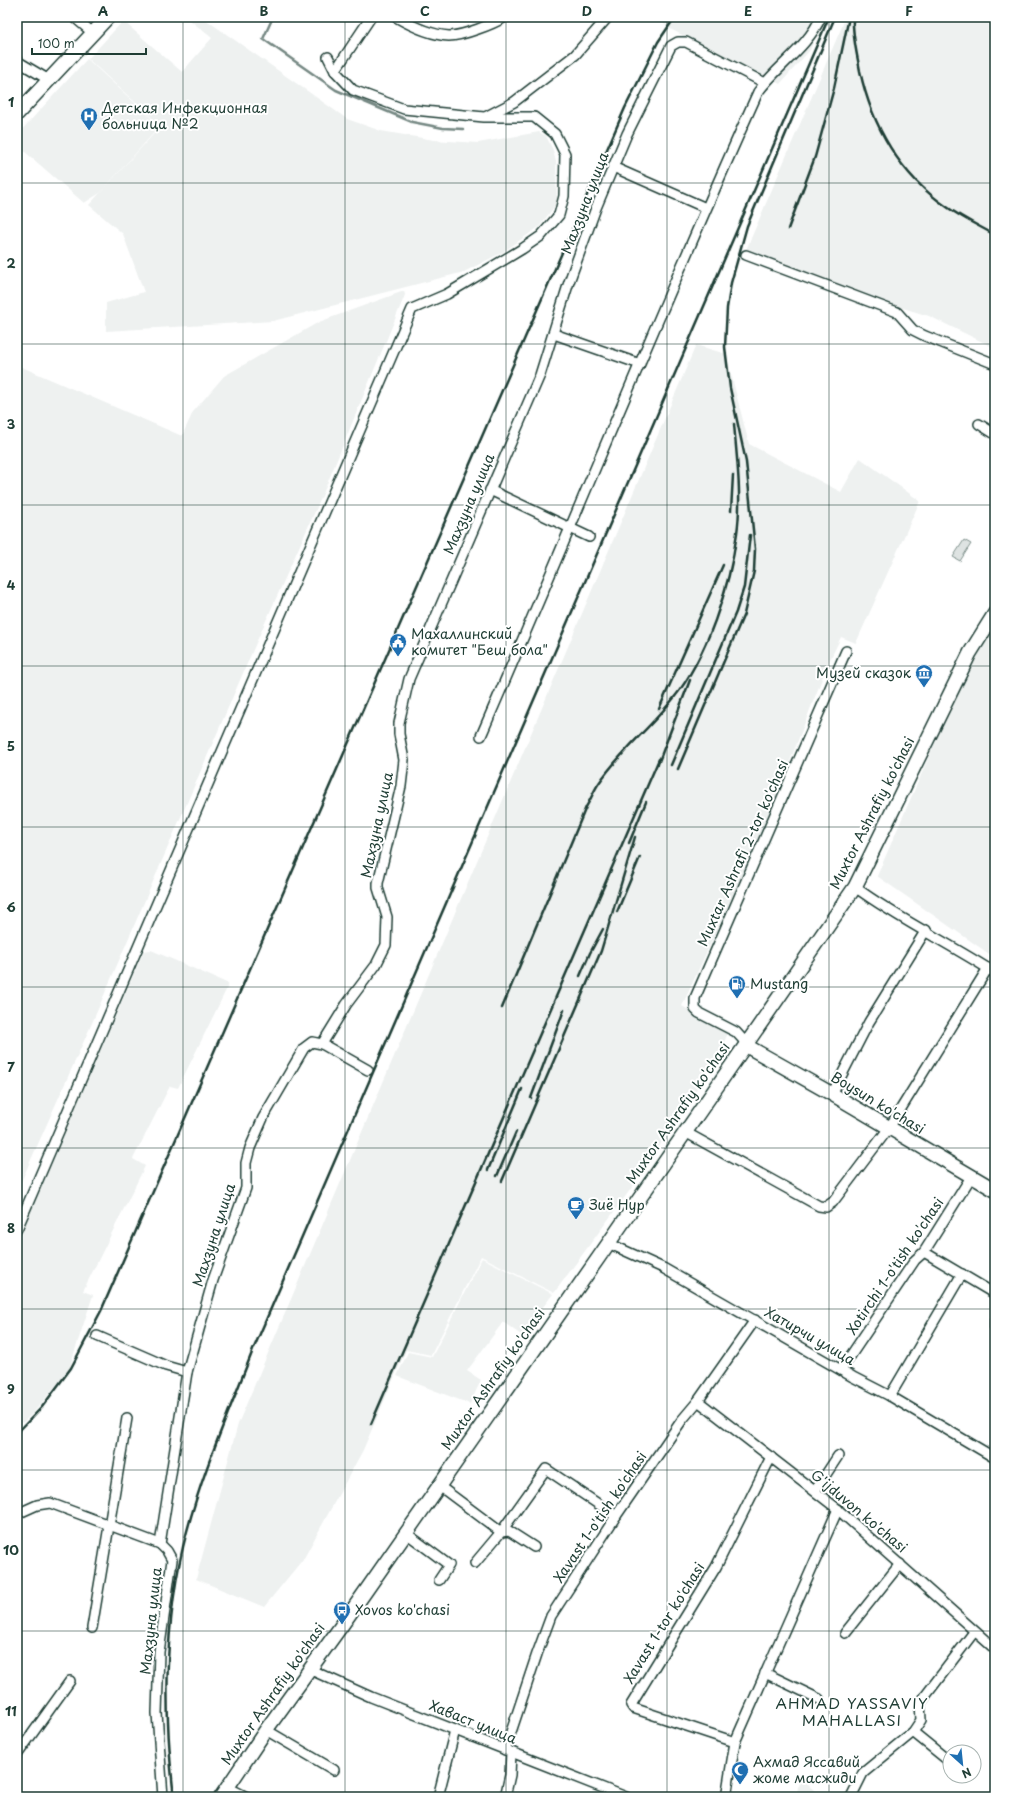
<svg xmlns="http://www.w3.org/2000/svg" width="1012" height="1814" viewBox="0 0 1012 1814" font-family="'Playpen Sans',sans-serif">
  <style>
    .built { fill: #eef1f0 }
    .green { fill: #dee3e2; stroke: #7e908b }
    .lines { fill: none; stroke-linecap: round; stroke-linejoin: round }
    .stream { stroke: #758883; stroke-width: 2.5 }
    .street-casing { stroke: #1f3d34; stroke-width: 12 }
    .secondary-casing { stroke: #1f3d34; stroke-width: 16 }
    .street { stroke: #fff; stroke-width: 9 }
    .secondary { stroke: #fff; stroke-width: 13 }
    .rail { stroke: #1f3d34; stroke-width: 2.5 }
    .grid { fill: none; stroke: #1f3d34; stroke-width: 1; stroke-opacity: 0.55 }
    .labels { text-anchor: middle; stroke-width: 4; stroke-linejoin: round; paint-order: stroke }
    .poi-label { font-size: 14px; fill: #1f3d34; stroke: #fff; text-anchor: start }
    .street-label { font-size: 14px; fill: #1f3d34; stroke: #fff }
    .neighbourhood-label { font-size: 15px; letter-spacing: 1px; fill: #1f3d34; stroke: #fff }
    .neatline { fill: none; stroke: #1f3d34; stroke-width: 1.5 }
    .grid-label { font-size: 13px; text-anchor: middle; font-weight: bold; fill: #1f3d34 }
  </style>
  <rect width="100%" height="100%" fill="#fff"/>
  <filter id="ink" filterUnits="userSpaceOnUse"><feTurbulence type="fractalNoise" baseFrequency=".025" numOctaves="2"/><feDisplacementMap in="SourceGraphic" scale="8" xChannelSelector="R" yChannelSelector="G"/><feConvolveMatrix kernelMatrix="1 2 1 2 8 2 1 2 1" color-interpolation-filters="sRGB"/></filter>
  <g filter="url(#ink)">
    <g class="built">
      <polygon points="186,17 202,17 347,119 381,131 434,140 478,143 539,132 546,136 553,150 556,162 557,203 539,227 503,252 464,272 273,321 106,331 106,303 144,292 123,234 89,205 161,126 88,59 123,21 182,72 212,38"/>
      <polygon points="655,17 823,17 810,50 780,84 672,30"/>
      <polygon points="846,17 995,17 995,348 929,316 825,284 746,250"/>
      <polygon points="87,59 160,126 100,193 84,203 17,145 17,135"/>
      <polygon points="404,291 405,295 322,496 256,643 92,1023 17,1191 17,365 182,436 193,412 224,376 319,322"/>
      <polygon points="696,345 726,354 749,444 841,492 860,458 920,501 856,643 841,637 827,666 767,820 682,1006 728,1033 717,1058 633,1186 554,1293 481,1256 431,1355 406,1350 363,1450 304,1558 264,1607 196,1579 238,1424"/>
      <polygon points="995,625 995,958 877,876 958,690"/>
      <polygon points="151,950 229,984 178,1088 170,1086 133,1159 145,1166 83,1291 93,1295 69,1369 34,1412 17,1428 17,1243 144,951"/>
      <polygon points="482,1258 553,1294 521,1335 503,1322 467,1371 481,1380 470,1404 397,1376 408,1352 432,1357"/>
      <polygon points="800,1778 822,1797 796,1797"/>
    </g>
    <polygon class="green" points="964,540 971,544 960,561 953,557"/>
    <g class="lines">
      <polyline class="stream" points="273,17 263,39 336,90 412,122 443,128 463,129"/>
      <g class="street-casing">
        <g id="street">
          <polyline points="74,17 93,33"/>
          <path d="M396,17C410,25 432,35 449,36C463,36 493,24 505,17"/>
          <polyline points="17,61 49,80"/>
          <polyline points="335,71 371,17"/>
          <polyline points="487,116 514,102 575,55 608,17"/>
          <polyline points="613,167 706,208"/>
          <polyline points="746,255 897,312 913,330 925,336 995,364"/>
          <polyline points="554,334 640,364"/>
          <polyline points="979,424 995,434"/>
          <polyline points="490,490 589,537"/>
          <path d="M481,736C574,522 662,305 758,92C778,65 807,48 821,17"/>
          <path d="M855,887C898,919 949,943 995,973"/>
          <polyline points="746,1043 736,1032 699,1013 695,1009 695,998 846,651"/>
          <polyline points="322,1044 368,1070"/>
          <polyline points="832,1094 869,1022 926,930"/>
          <polyline points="685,1132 819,1206 826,1207 833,1202 889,1128 988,968"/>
          <polyline points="17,1229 412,309 447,294 522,249 541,236 559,215 564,196 565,154 555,134 534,117 484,117 404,109 353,90 335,71 328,57"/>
          <polyline points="608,1243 663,1268 853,1377 890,1396 995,1458"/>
          <polyline points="924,1252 995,1294"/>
          <polyline points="995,1322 995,1329"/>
          <polyline points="97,1336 166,1366 187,1372"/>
          <polyline points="841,1370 915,1260 924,1252 971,1177"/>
          <polyline points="890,1396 962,1274"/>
          <polyline points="698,1401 835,1507 995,1649"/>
          <polyline points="438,1485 501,1532 509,1531 534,1547"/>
          <polyline points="815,1491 838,1456"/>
          <polyline points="17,1514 37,1505 50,1503 160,1544"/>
          <polyline points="406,1533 449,1565 439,1580"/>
          <polyline points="475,1563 501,1532 546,1469 616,1516"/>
          <polyline points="92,1628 127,1418"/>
          <polyline points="845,1633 900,1564"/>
          <polyline points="311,1670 371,1697 626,1797"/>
          <polyline points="765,1673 819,1699"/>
          <polyline points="266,1730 334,1770"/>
          <polyline points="913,1732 950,1762"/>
          <polyline points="735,1742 633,1708 631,1705 716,1567 771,1457"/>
          <polyline points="505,1750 537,1654 551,1616 616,1516 682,1420 698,1401 755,1320"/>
          <polyline points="17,1755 70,1681"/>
          <polyline points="227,1787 247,1797"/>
          <polyline points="163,1797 157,1713 159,1652 172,1560 167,1551 160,1544 187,1372 213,1280 246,1188 246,1163 250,1148 263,1118 304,1048 312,1042 322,1044 346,1005 376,965 386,945 387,917 378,888 378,883 401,786 404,760 399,734 399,723 409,679 540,375 569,282 596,208 627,134 671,46 678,42 686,42 765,83"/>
          <polyline points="438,1797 455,1730"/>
          <polyline points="505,1797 510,1775 511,1752"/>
          <polyline points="726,1797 735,1742 838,1509"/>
          <polyline points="851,1797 863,1773 913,1732 921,1720 920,1703 974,1632"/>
        </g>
      </g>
      <g class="secondary-casing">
        <g id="secondary">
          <polyline points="17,114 108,17"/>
          <polyline points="746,1043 752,1049 832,1094 995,1190"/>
          <polyline points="221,1797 266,1730 342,1625 599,1257 855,887 970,653 995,613"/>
        </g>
      </g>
      <use href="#street" class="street"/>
      <use href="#secondary" class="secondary"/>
      <g class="rail">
        <path d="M853,17C852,35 857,54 860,71C872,126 900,175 947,207C962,218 979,226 995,235"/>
        <polyline points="788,229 815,157 834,88 849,17"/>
        <polyline points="731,511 733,475"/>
        <polyline points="659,709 723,565"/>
        <polyline points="658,764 690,680"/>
        <polyline points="671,765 736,612 744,587 750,535"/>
        <polyline points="678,769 744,614 754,571 755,549 746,462 730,388 725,347 727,308 731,283 747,226 835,17"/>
        <polyline points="629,843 646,802"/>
        <polyline points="617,912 640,857"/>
        <polyline points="580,976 590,953 603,929"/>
        <path d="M502,1008L586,807C591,799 594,790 599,783C620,752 650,728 673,699C707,657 730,586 737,533C742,498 737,460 734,424"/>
        <polyline points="531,1098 564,1010"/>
        <polyline points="488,1170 522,1089"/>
        <polyline points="497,1176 516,1132"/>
        <polyline points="502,1181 601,951 635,837"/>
        <polyline points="371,1424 659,759"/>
        <polyline points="17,1433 42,1407 71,1368 101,1311 625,108 658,42 675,17"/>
        <path d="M174,1797C164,1714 164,1629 183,1547C199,1479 228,1414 253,1350L829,17"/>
      </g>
    </g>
  </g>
  <path class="grid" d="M183,17V1797M345,17V1797M506,17V1797M667,17V1797M829,17V1797M17,183H995M17,344H995M17,505H995M17,666H995M17,827H995M17,987H995M17,1148H995M17,1309H995M17,1470H995M17,1631H995"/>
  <defs>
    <g id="hospital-pin" transform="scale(0.9)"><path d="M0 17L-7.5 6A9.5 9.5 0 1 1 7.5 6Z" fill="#1f6fb2" stroke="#fff"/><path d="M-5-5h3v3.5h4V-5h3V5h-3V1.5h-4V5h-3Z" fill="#fff"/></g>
    <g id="civic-pin" transform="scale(0.9)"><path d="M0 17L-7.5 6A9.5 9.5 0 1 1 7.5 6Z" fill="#1f6fb2" stroke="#fff"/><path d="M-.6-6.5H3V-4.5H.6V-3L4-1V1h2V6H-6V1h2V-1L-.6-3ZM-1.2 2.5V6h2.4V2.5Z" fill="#fff"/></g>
    <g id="museum-pin" transform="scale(0.9)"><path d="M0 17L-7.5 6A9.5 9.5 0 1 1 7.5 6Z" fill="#1f6fb2" stroke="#fff"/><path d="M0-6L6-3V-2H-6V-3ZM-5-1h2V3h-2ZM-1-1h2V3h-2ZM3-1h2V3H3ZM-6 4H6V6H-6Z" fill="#fff"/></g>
    <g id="fuel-pin" transform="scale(0.9)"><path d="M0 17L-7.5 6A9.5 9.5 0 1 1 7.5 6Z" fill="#1f6fb2" stroke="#fff"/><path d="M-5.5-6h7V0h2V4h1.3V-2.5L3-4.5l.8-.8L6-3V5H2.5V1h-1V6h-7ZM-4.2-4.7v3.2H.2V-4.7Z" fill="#fff"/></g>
    <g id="cafe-pin" transform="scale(0.9)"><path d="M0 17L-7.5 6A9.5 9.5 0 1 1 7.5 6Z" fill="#1f6fb2" stroke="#fff"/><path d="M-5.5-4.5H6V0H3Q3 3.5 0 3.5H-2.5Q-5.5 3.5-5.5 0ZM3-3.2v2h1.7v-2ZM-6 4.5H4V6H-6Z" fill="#fff"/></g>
    <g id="bus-pin" transform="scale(0.9)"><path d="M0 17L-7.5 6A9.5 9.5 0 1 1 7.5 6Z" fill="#1f6fb2" stroke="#fff"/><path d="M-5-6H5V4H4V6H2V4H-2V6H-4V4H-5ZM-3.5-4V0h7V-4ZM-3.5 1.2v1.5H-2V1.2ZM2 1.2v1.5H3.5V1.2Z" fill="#fff"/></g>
    <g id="mosque-pin" transform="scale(0.9)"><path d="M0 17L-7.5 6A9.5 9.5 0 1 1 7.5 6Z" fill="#1f6fb2" stroke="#fff"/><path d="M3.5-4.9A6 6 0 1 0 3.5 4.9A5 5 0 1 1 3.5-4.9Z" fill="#fff"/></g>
  </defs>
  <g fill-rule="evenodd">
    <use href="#hospital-pin" x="89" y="116"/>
    <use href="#civic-pin" x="398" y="642"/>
    <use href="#museum-pin" x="924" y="673"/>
    <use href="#fuel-pin" x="737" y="984"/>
    <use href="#cafe-pin" x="576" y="1205"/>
    <use href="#bus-pin" x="342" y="1610"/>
    <use href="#mosque-pin" x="740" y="1770"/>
  </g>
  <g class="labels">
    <g class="poi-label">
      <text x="102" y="113">Детская Инфекционная<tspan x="102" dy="16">больница №2</tspan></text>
      <text x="411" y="639">Махаллинский<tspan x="411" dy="16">комитет "Беш бола"</tspan></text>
      <text x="911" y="678" text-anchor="end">Музей сказок</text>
      <text x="750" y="989">Mustang</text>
      <text x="589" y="1210">Зиё Нур</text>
      <text x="355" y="1615">Xovos ko'chasi</text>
      <text x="753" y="1767">Ахмад Яссавий<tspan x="753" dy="16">жоме масжиди</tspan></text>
    </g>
    <g class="street-label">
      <text transform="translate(585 203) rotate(-69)" y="5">Махзуна улица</text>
      <text transform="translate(469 504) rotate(-67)" y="5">Махзуна улица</text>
      <text transform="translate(872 813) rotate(-63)" y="5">Muxtor Ashrafiy ko'chasi</text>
      <text transform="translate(377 825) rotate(-78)" y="5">Махзуна улица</text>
      <text transform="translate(743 853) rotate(-66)" y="5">Muxtar Ashrafi 2-tor ko'chasi</text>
      <text transform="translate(878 1103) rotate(31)" y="5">Boysun ko'chasi</text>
      <text transform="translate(678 1113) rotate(-55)" y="5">Muxtor Ashrafiy ko'chasi</text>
      <text transform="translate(214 1235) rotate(-72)" y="5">Махзуна улица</text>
      <text transform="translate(895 1266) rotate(-56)" y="5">Xotirchi 1-o'tish ko'chasi</text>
      <text transform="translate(810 1336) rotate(30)" y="5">Хатирчи улица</text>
      <text transform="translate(493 1379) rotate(-55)" y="5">Muxtor Ashrafiy ko'chasi</text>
      <text transform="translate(859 1511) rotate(40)" y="5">G'ijduvon ko'chasi</text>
      <text transform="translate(600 1517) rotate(-56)" y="5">Xavast 1-o'tish ko'chasi</text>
      <text transform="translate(151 1621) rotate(-84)" y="5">Махзуна улица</text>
      <text transform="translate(664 1623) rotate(-58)" y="5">Xavast 1-tor ko'chasi</text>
      <text transform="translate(273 1694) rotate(-55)" y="5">Muxtor Ashrafiy ko'chasi</text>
      <text transform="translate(473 1722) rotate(22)" y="5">Хаваст улица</text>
    </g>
    <g class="neighbourhood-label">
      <text x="852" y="1709">AHMAD YASSAVIY<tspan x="852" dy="17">MAHALLASI</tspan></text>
    </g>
  </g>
  <rect width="1012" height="1814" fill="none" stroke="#fff" stroke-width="44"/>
  <g transform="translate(962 1764) rotate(153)"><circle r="19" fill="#ffffff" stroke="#a5b1ae"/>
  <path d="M0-3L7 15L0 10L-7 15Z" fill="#1f6fb2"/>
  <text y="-6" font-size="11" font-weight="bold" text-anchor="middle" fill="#1f3d34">N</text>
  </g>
  <path d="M32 48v6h114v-6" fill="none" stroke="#1f3d34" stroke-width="2"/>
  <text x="38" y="48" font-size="12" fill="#1f3d34" stroke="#ffffff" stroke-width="3" paint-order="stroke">100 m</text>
  <rect x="22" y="22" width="968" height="1770" class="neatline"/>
  <g class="grid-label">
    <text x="103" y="16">A</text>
    <text x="264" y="16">B</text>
    <text x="425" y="16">C</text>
    <text x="587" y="16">D</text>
    <text x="748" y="16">E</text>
    <text x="909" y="16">F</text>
    <text x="11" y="107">1</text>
    <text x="11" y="268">2</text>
    <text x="11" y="429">3</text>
    <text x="11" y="590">4</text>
    <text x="11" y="751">5</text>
    <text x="11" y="912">6</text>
    <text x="11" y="1072">7</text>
    <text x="11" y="1233">8</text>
    <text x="11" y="1394">9</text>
    <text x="11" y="1555">10</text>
    <text x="11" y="1716">11</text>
  </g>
</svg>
